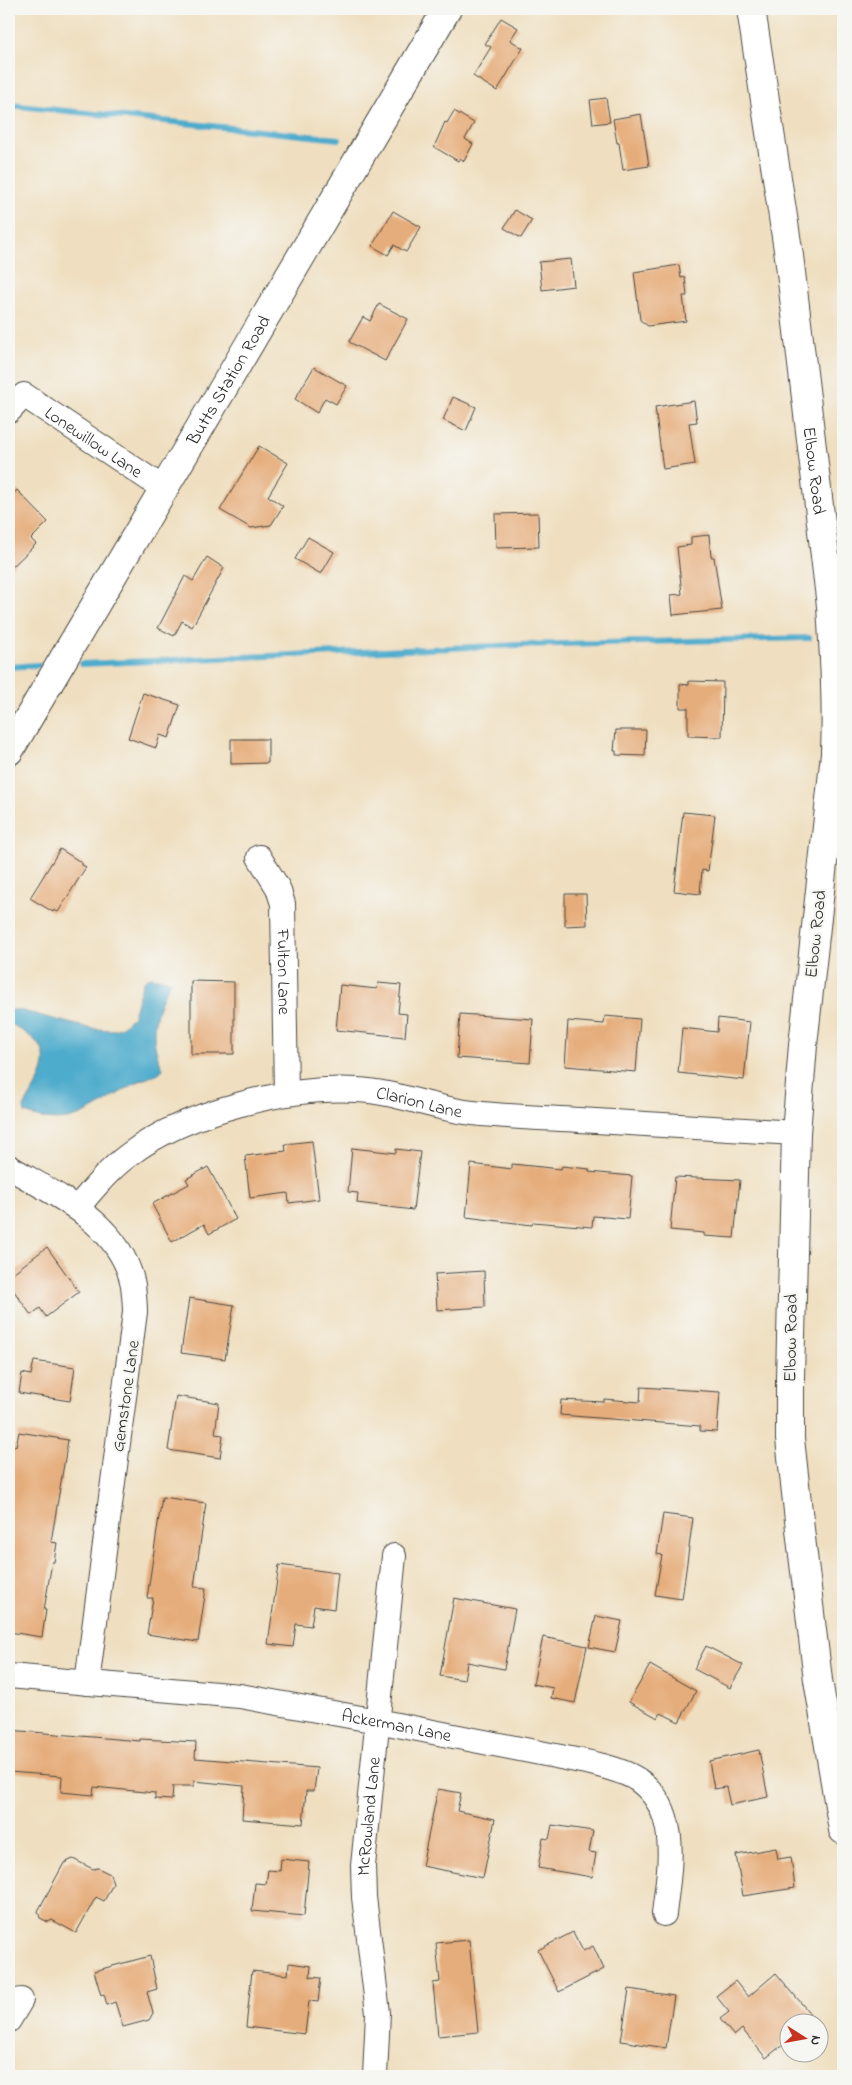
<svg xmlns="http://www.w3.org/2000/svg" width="852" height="2085" viewBox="0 0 852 2085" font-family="'Indie Flower',sans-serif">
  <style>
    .water { fill: #4dabcc; stroke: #3c6b7c }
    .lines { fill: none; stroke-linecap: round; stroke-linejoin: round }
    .stream { stroke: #4dabcc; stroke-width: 6 }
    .building { fill: #e6ad7c }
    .street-casing { stroke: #484641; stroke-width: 26 }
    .secondary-casing { stroke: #484641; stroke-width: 30 }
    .street { stroke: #fff; stroke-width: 24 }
    .secondary { stroke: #fff; stroke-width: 28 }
    .labels { text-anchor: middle; stroke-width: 4.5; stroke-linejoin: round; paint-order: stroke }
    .street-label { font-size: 18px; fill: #2b2b2b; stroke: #f6f6f2 }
  </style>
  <rect width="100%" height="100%" fill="#f6f6f2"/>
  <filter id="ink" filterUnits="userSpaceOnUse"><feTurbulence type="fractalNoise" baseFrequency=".02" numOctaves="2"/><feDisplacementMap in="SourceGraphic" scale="10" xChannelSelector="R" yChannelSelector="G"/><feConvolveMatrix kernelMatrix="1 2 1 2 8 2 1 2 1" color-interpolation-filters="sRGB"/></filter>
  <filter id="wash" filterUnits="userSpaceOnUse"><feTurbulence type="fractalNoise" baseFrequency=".0096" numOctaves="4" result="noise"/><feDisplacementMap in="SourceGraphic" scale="20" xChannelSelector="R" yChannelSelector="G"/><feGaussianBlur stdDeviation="1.12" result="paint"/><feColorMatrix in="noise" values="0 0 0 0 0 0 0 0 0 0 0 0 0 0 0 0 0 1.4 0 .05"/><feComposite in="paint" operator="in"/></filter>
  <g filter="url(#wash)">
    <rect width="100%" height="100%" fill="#efdfc0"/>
    <path class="water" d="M152,977L171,981C154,1010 147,1037 163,1069C156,1077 146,1077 136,1083C96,1105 74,1133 25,1113L24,1107C33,1090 53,1064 40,1046C33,1036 18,1029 9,1022V1010H19L92,1029L114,1030L122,1027L133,1016L143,982L147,978Z"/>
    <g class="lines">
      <g class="stream">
        <polyline points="9,105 339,139"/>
        <polyline points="82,664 519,645 809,638"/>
        <polyline points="9,667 38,665"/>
      </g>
    </g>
    <g id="blocks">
      <g class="building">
        <polygon points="501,18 518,28 510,40 523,48 497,91 473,76 491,47 485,44"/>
        <polygon points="606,98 610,122 593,124 590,100"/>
        <polygon points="454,111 474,123 465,139 473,144 464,161 460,158 458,161 434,147 445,122 447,123"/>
        <polygon points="641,114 649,166 623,170 619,143 617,143 613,119"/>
        <polygon points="515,210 532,220 521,238 504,228"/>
        <polygon points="393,211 421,227 406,252 394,245 388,255 372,246"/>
        <polygon points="571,259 574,286 542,290 539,262"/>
        <polygon points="679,265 681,278 685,277 687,296 683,296 686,321 648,326 640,320 634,272"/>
        <polygon points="379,304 408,319 385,361 349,342 363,317 370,321"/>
        <polygon points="314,367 347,386 336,404 325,398 317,413 295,399"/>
        <polygon points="453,397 476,407 466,431 443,420"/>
        <polygon points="694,401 697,422 689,423 695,464 663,469 655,407"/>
        <polygon points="259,446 288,463 268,496 283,506 271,525 251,528 220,510"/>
        <polygon points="17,490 48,522 31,539 36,544 9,570 9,499"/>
        <polygon points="538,513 539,547 496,548 495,514"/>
        <polygon points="709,535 711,557 714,557 722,610 673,615 671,595 682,594 677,547 691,545 691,537"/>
        <polygon points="308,537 334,552 321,574 295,559"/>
        <polygon points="207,557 224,568 192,627 182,621 174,636 158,628 185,576 193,581"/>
        <polygon points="689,681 723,682 722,737 688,736 688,708 680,708 680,684 689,685"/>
        <polygon points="143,693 180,705 169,738 160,735 156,748 128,738"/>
        <polygon points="616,730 646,730 645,756 616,755 616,751 614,751"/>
        <polygon points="231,739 268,739 268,763 231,764"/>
        <polygon points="683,812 715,815 708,871 702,870 700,894 674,891"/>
        <polygon points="60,849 82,863 82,865 86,867 58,912 54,910 53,912 30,898"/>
        <polygon points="565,894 586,894 587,925 565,926"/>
        <polygon points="191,981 234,982 234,1054 191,1054"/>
        <polygon points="378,983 401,985 398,1013 407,1014 405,1037 336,1030 340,985 377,989"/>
        <polygon points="460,1014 533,1019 530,1063 457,1058"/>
        <polygon points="605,1016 640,1019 636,1072 565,1066 568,1021 604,1024"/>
        <polygon points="718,1018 750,1022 744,1080 678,1073 682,1028 717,1032"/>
        <polygon points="312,1141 319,1199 289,1203 288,1193 250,1198 245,1156 286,1151 285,1144"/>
        <polygon points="352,1148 396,1153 396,1149 420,1152 413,1210 357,1203 358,1193 348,1192"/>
        <polygon points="471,1164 512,1169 512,1164 561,1169 562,1166 589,1169 589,1172 632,1176 628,1219 593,1216 592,1227 533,1222 532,1225 466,1217"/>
        <polygon points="208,1167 236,1219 209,1234 204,1224 172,1242 152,1204 189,1184 186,1179"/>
        <polygon points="675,1177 740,1180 734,1238 704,1236 704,1233 670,1230"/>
        <polygon points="47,1247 79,1292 46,1317 40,1308 31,1315 9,1284 9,1276"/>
        <polygon points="484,1271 485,1307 437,1310 435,1274"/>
        <polygon points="189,1298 234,1305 225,1359 181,1353"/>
        <polygon points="34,1361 75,1367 70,1401 19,1393 22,1373 31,1375"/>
        <polygon points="641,1387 720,1392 717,1432 700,1431 700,1426 560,1415 561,1400 604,1402 604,1399 640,1402"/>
        <polygon points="176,1396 219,1403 215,1434 223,1435 220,1458 168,1450"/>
        <polygon points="19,1432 68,1440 51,1542 57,1543 54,1562 52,1562 44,1610 46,1610 42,1637 9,1632 9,1445 16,1446"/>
        <polygon points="162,1497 206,1503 194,1587 206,1588 198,1642 147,1634 153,1598 147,1598"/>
        <polygon points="663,1514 693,1518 682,1599 655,1595 662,1555 657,1554"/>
        <polygon points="279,1565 338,1573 334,1609 314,1606 311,1626 296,1624 293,1647 268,1644"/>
        <polygon points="454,1598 515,1609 504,1669 467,1662 464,1680 440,1676"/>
        <polygon points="596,1616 622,1621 615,1652 589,1647"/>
        <polygon points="543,1637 587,1646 575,1703 551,1698 553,1688 533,1684"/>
        <polygon points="706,1646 743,1665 730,1688 694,1669"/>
        <polygon points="650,1665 696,1691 679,1722 661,1713 658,1718 629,1702"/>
        <polygon points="9,1730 140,1741 140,1739 196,1742 195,1758 317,1768 314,1791 306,1791 303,1824 242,1819 244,1786 194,1781 194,1786 173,1786 172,1800 155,1799 155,1793 94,1787 93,1795 61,1792 62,1776 9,1772"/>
        <polygon points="759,1750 768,1797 730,1805 726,1787 714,1789 709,1761"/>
        <polygon points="438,1789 461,1793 457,1811 495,1819 483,1878 422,1866"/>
        <polygon points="552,1825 593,1831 589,1852 596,1853 592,1877 538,1868 543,1838 549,1839"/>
        <polygon points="776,1848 778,1859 791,1857 795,1888 743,1896 736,1855"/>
        <polygon points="73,1859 93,1869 98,1868 110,1874 113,1884 104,1901 96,1897 76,1933 52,1920 48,1922 40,1918 38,1911 64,1863"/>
        <polygon points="281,1859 309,1862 304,1916 252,1911 255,1883 266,1884 268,1870 280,1871"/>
        <polygon points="573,1932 583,1951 593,1946 604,1969 559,1992 538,1950"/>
        <polygon points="469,1940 478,2032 438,2036 433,1983 440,1982 436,1943"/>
        <polygon points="150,1956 157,1989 147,1992 153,2013 149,2020 123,2027 115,2002 107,2005 104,1994 101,1995 94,1971"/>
        <polygon points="289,1963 311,1966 310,1977 321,1978 318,2002 309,2001 305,2034 246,2027 252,1971 288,1975"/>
        <polygon points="776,1973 817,2022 790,2022 790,2039 766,2058 742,2029 734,2036 720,2019 729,2012 716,1996 735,1981 748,1997"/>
        <polygon points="629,1989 674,1996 666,2048 621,2041"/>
      </g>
    </g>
  </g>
  <g filter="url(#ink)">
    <use href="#blocks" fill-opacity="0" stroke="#484641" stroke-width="1"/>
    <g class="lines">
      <g class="street-casing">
        <g id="street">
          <path id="s1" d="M9,411L24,395L164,489"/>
          <path id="s2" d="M259,857L278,888L283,904L286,1094"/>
          <path d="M9,1167C57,1196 121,1224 133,1285C134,1294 135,1303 135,1312L87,1683"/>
          <path id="s3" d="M77,1208C93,1189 109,1169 130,1154C185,1112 288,1086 357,1090C397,1092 434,1109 473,1113C508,1117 544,1118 579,1120C651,1124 724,1129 796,1133"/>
          <path id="s4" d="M9,1676L240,1696L377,1721L591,1763C606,1767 625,1771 638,1780C682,1811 669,1869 664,1914"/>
          <polyline points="9,2020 21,2000"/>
          <path id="s5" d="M375,2076L378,2013L364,1897L363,1866L394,1556"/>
        </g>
      </g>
      <g class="secondary-casing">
        <g id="secondary">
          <path id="s6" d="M751,9L789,256L831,606C834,655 837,704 835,754L803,1045L796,1133L790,1378V1439L801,1538L818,1680L843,1830"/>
          <path id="s7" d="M9,751L447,9"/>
        </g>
      </g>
      <use href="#street" class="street"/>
      <use href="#secondary" class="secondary"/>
    </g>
  </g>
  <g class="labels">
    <g class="street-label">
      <text dy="6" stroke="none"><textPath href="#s7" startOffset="431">Butts Station Road</textPath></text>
      <text dy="6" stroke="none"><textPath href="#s1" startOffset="106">Lonewillow Lane</textPath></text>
      <text dy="6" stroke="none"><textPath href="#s6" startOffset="466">Elbow Road</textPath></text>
      <text transform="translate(815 934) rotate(-84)" y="6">Elbow Road</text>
      <text dy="6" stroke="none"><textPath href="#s2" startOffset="121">Fulton Lane</textPath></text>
      <text dy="6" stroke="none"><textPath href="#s3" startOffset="379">Clarion Lane</textPath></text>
      <text transform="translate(790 1338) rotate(-89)" y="6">Elbow Road</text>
      <text transform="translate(125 1396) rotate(-82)" y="6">Gemstone Lane</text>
      <text dy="6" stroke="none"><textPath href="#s4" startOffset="391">Ackerman Lane</textPath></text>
      <text dy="6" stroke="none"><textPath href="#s5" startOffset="261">McRowland Lane</textPath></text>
    </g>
  </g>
  <rect width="852" height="2085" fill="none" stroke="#f6f6f2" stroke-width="30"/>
  <g transform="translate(804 2038) rotate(101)"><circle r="24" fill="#f6f6f2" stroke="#a5a5a2"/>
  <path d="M0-4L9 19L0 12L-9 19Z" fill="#c8321e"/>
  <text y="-8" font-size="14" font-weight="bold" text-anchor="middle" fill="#2b2b2b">N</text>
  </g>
</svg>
